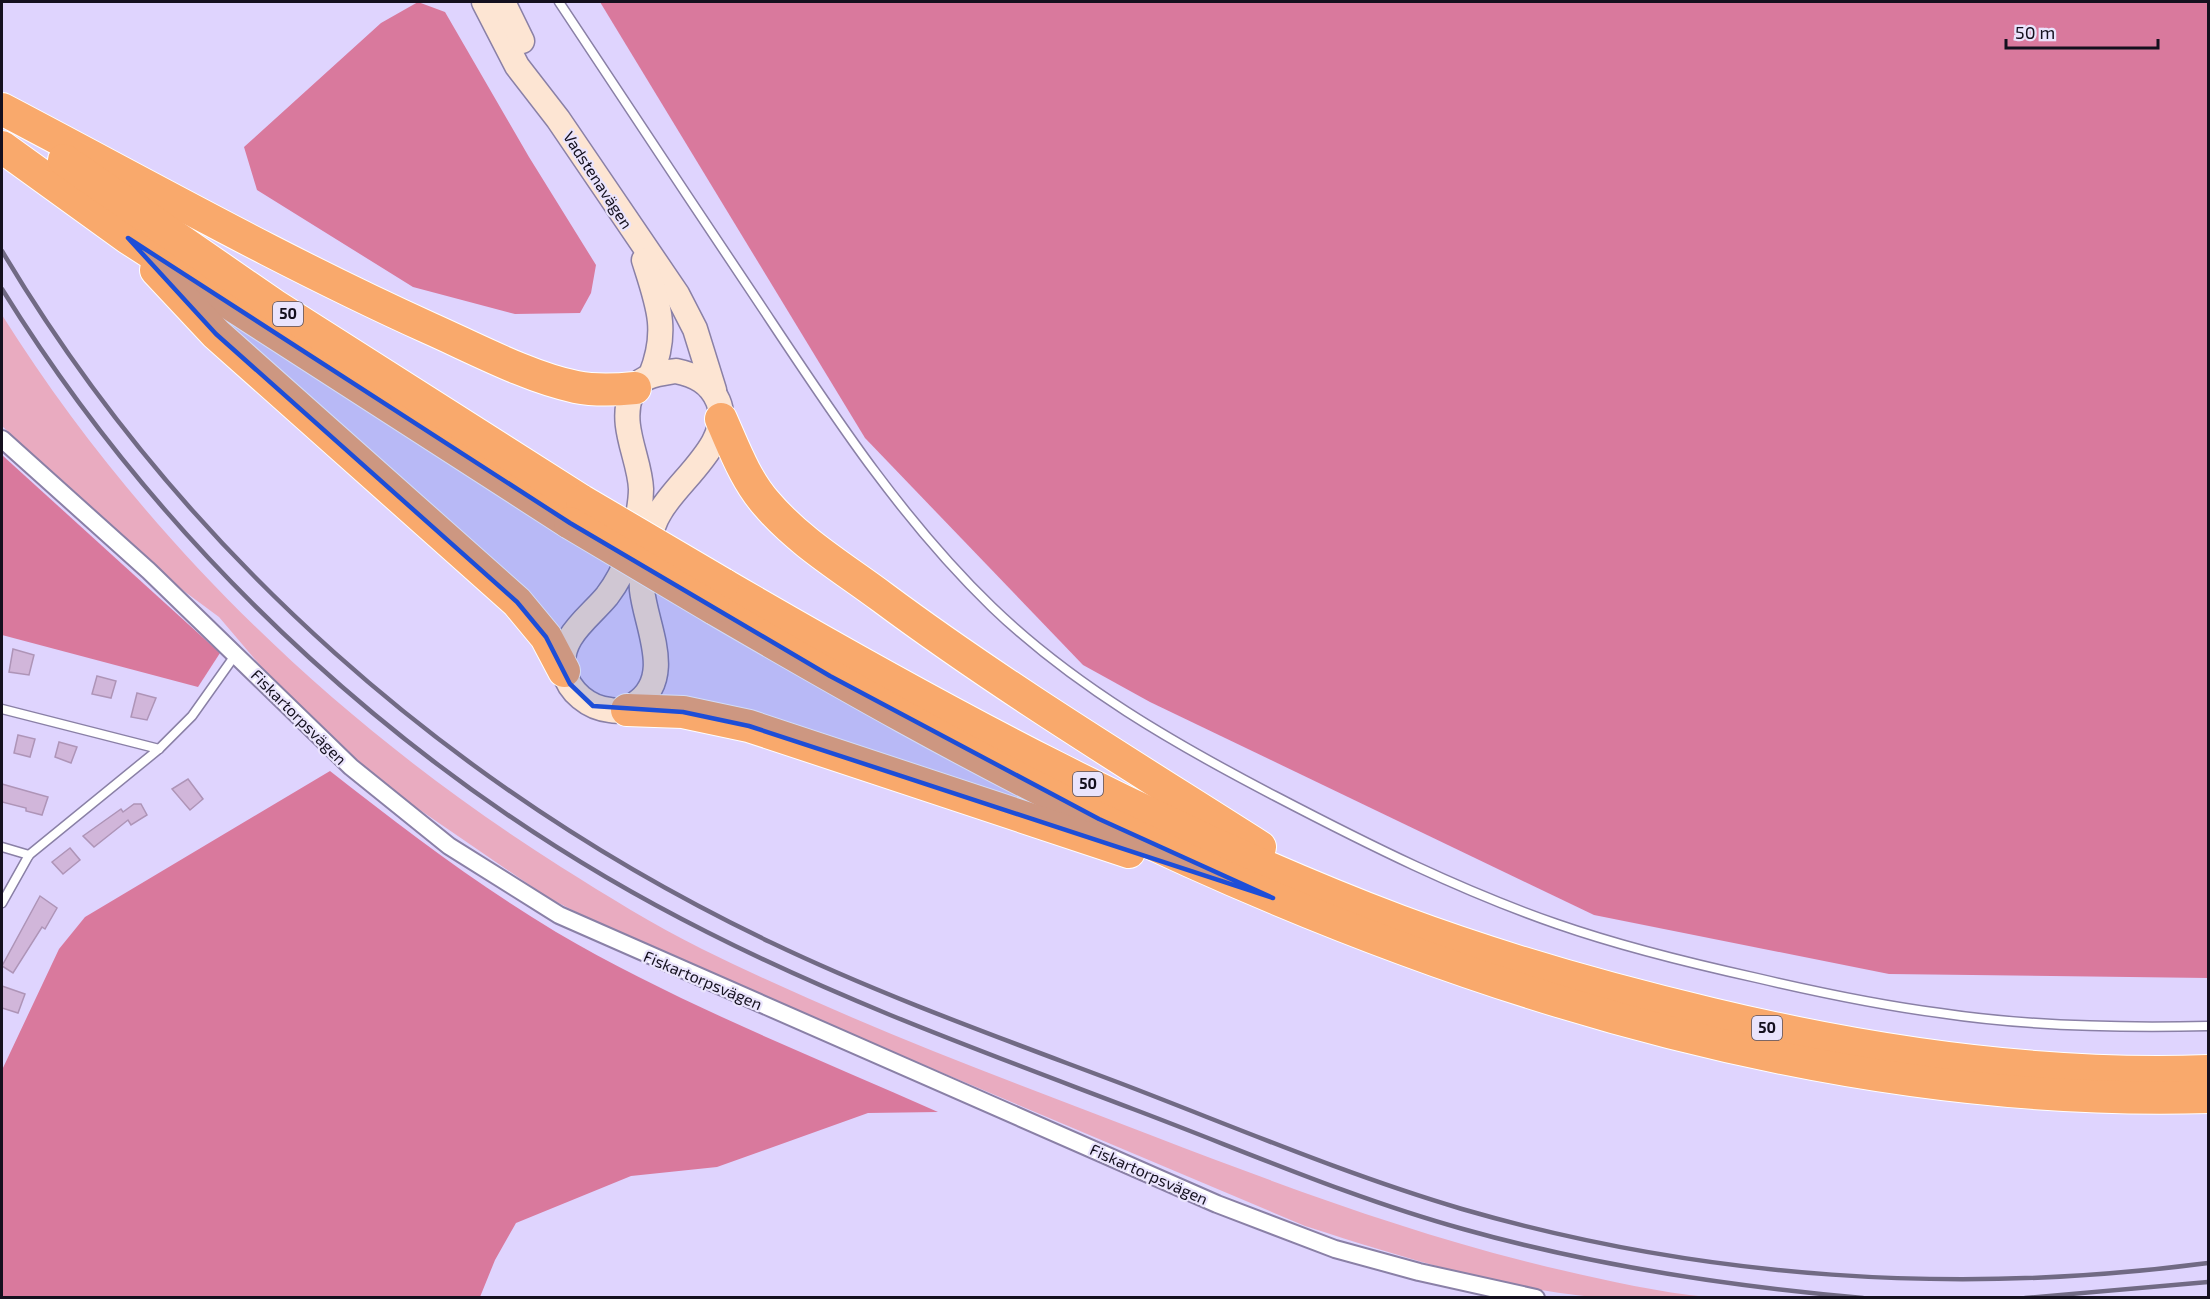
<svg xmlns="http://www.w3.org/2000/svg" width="2210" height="1299" viewBox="0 0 2210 1299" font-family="'Exo 2',sans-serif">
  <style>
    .green { fill: #e9abc0 }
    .forest { fill: #d9799d }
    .building { fill: #d1b6da; stroke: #ae94b7; stroke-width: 1.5 }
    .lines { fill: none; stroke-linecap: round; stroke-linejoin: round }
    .lane-casing { stroke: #8a80a6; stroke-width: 11 }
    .street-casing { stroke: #8a80a6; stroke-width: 20 }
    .secondary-casing { stroke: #8a80a6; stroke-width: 27 }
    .highway-casing { stroke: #fff; stroke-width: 34 }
    .lane { stroke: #fff; stroke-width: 8 }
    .street { stroke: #fff; stroke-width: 16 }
    .secondary { stroke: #fde5d3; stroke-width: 24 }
    .highway { stroke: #f9a96c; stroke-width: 32 }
    .rail { stroke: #716a84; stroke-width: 4.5 }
    .highway-bridge-casing { stroke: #fff; stroke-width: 34; stroke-linecap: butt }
    .highway-bridge { stroke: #f9a96c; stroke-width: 32 }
    .marked { fill: #1d4ed8; fill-opacity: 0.2; stroke: #1d4ed8; stroke-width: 4.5; stroke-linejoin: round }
    .labels { text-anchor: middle; stroke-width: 4.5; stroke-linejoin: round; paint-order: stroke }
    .shield { fill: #eae4fd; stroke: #545061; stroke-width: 1.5 }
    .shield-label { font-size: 15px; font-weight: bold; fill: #14101e }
    .street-label { font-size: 16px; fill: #14101e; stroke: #eae4fd }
  </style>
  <rect width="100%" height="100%" fill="#dfd4fe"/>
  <path class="green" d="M2,315C143,539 338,726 561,867C607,896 654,925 702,949C848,1021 1001,1078 1153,1136C1283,1186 1412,1234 1548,1267C1601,1279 1654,1292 1708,1297C1670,1297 1630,1299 1593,1297C1495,1287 1399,1256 1305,1226L640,945L547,897L401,797L356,759L271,678L219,617L173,583L2,426Z"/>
  <g class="forest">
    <polygon points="418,2 445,12 529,157 596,265 591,293 580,313 515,314 413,287 257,190 244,147 381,23"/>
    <polygon points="600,2 2208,2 2208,978 1889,974 1594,915 1150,702 1083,665 865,438"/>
    <polygon points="2,455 220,653 198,687 2,635"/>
    <path d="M330,771C403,828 476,884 556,932C677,1003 810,1055 938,1112L868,1113L717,1167L631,1176L516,1223L495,1260L480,1297H2V1070L59,949L85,917Z"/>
  </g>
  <g class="building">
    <polygon points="13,649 34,655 29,675 9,672"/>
    <polygon points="97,676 116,681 111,698 92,694"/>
    <polygon points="137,693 156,698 147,720 131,717"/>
    <polygon points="18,735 35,739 30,757 14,753"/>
    <polygon points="59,742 77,747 71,763 55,757"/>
    <polygon points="188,779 203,799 190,810 172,789"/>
    <polygon points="2,784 48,797 42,815 26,811 26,808 2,802"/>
    <polygon points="134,804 141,804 147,815 131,825 128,820 94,847 83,836 121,809 123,812"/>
    <polygon points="70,848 80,860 63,874 52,862"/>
    <polygon points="40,896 57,908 45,929 42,927 13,973 2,966"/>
    <polygon points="2,986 25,994 18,1013 2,1008"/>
  </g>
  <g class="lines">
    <g class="lane-casing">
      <g id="lane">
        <path d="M559,2C627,105 696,209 765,312C834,416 902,520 992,607C1074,686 1175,744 1275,796C1367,844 1459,890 1557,924C1623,947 1689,963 1757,978C1817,992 1879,1005 1940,1013C2025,1026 2122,1028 2208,1026"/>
        <polyline points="2,709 159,749"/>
        <polyline points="2,847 29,855"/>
        <polyline points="2,903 29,855 159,749 192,716 236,654"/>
      </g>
    </g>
    <g class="street-casing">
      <polyline id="street" points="2,439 149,571 351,767 449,846 559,915 1217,1204 1335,1249 1419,1272 1536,1298"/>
    </g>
    <g class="secondary-casing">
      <g id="secondary">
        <polyline points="484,2 517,66 558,119 677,294 695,329 714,390"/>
        <polyline points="503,2 522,41"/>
        <path d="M644,260C658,304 669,330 651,375"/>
        <path d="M676,371C695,375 710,382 718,401C735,441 678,480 660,512C654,521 650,535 647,546C643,561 641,575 642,590C646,627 675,678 635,704C627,710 620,712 610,710C589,708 569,692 564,671C557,638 589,618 607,596C616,584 624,570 628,556C634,535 641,510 641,489C640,459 619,426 631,395C639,375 657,374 676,371Z"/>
      </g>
    </g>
    <g class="highway-casing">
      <g id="highway">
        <path d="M2,109C143,183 283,262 429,328C474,348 528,377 576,387C596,391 615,390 635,388"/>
        <polyline points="2,147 128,238 570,523"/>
        <polyline points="64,160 274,305 582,501"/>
        <polyline points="156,270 216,334 517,602 546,637 564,671"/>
        <path d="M721,419C734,448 745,479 766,503C798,541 843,568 882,597C1003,687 1133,766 1260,847"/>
        <path d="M723,584C941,711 1163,831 1399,921C1501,959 1606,989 1712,1014C1874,1053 2041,1077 2208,1071"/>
        <path d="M713,608C840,682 968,755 1100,819C1443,985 1824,1108 2208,1097"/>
        <polyline points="627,710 683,712 749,726 1129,852"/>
      </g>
    </g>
    <use href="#lane" class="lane"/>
    <use href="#street" class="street"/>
    <use href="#secondary" class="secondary"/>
    <use href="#highway" class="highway"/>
    <g class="rail">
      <path d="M2,251C182,553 454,791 770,942C885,997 1006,1040 1125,1085C1237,1128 1347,1175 1462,1209C1704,1279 1958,1296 2208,1263"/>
      <path d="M2,289C170,560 421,789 707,932C845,1002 989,1054 1133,1109C1242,1150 1351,1198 1463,1229C1594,1266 1727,1286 1863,1298"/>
      <polyline points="2025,1298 2208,1282"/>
    </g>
    <g class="highway-bridge-casing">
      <g id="highway-bridge">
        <polyline points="582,501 723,584"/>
        <polyline points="570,523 713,608"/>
      </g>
    </g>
    <use href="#highway-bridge" class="highway-bridge"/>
  </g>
  <path class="marked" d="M128,238L570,523L830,676L1099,819L1273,898L749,726L683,712L593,706L570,684L546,637L517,602L216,334Z"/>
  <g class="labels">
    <g class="shield">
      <rect x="273" y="302" width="30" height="24" rx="4.5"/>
      <rect x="1073" y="772" width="30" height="24" rx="4.5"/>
      <rect x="1752" y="1016" width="30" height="24" rx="4.5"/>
    </g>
    <g class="shield-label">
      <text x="288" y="319">50</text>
      <text x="1088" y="789">50</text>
      <text x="1767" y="1033">50</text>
    </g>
    <g class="street-label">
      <text transform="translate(598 180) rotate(57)" y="6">Vadstenavägen</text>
      <text transform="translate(299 717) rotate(45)" y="6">Fiskartorpsvägen</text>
      <text transform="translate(703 980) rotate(23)" y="6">Fiskartorpsvägen</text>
      <text transform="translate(1149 1174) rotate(24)" y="6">Fiskartorpsvägen</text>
    </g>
  </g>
  <rect width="2210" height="1299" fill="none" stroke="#14101e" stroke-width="6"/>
  <path d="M2006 39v9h152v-9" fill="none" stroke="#14101e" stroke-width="3"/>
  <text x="2015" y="39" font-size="18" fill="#14101e" stroke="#eae4fd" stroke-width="4.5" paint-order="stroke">50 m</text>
</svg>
